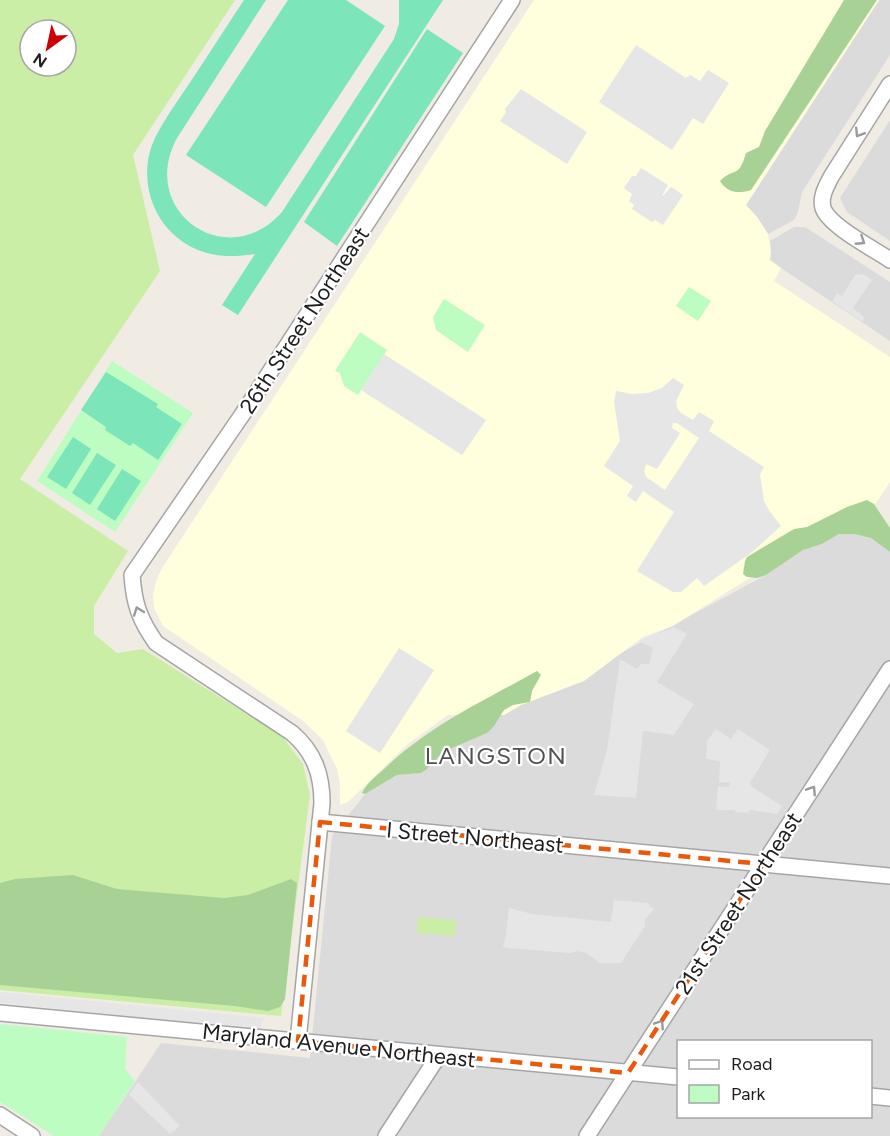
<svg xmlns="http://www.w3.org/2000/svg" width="890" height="1136" viewBox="0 0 890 1136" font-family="Figtree,sans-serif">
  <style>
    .residential { fill: #dcdbdb; fill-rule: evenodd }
    .education { fill: #fffedd }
    .grass { fill: #caeea6; fill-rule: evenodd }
    .forest { fill: #a8d295 }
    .park { fill: #bdfdc1 }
    .pitch { fill: #7ce5ba }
    .parking { fill: #e6e6e6; fill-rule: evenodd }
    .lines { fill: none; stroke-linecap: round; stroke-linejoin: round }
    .minor-casing { stroke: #a5a5a5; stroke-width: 18 }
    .minor { stroke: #fff; stroke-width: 15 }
    .oneway { stroke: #9a9a9a }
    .marked { fill: none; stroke: #e8590c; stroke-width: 4.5; stroke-dasharray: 12 8; stroke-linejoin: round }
    .labels { text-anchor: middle; stroke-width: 4.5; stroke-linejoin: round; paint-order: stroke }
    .street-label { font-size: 22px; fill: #1e1e1e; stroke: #fff }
    .neighbourhood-label { font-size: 24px; letter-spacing: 1.5px; fill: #515151; stroke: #fff }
  </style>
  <rect width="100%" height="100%" fill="#f0ece3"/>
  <g class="residential">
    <polygon points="879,0 890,0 890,55 802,192 798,212 794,220 768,234 757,217 746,205"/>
    <polygon points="890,120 890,241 847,212 840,198"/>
    <polygon points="794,227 805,227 890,282 890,341 769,260 771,251 770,241"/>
    <path d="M839,534H854L871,538L890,552V1136H99L161,1043L310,1058L332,836L365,794L397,775L421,773L426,770L443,752L487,733L504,710L530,702L766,575L803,550L822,544ZM678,1042H870V1116H678Z"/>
  </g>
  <polygon class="education" points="534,0 879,0 746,205 757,217 768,234 771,251 770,260 781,268 774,281 890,357 890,482 873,508 783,557 673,626 643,637 584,681 521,705 504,715 448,715 409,743 348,802 340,805 340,783 337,769 323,740 303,721 163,626 154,608 153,595 156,581 162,568"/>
  <g class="grass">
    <path d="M0,0H235L133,155L160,271L20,479L128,551L94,606V634L117,653L143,649L282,736L303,764L310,795L281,1016L0,990ZM30,30H66V66H30Z"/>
    <polygon points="418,917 456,920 455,936 417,933"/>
  </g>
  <g class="forest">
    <path d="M844,0H877L751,190C739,194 727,193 720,181C735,166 738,180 746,153L759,147L765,131Z"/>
    <polygon points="867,500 874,504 890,528 890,552 871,538 854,534 839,534 822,544 803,550 766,575 757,578 747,577 743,574 745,561 747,557 794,529 807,527 847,507"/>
    <path d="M537,671L541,675L532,691L530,702L513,705L504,710L494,726L487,733L443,752L426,770L421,773L397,775L365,794L362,793C366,784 376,776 384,769C430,725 482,702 537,671Z"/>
    <polygon points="73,875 117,889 224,898 248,895 291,879 297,883 285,999 280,1007 268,1011 235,1006 0,985 0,883 15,879"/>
  </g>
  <g class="park">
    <polygon points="689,287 711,301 698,321 676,306"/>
    <polygon points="444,299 485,325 468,352 436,330 433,317"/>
    <polygon points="360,332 387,350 358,395 344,386 340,373 335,371"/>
    <polygon points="112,361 193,413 115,532 37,481"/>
    <polygon points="0,1024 127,1037 125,1069 135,1081 99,1136 54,1136 0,1102"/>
  </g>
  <g class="pitch">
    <path d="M244,0H266L177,138C137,212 228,274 282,212L394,39L399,24V0H443L238,315L222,305L255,254C223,259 195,256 171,232C147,208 140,169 155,138C165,118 179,99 191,81C209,54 226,27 244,0Z"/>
    <polygon points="288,0 346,0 385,26 266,207 186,155"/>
    <polygon points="427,29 463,53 337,246 304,222"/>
    <polygon points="106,372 158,404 156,407 182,424 158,460 133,443 130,446 105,430 106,427 81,410"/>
    <polygon points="73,437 91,449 66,489 47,477"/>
    <polygon points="97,453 116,465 90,505 72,493"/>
    <polygon points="122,469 141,481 115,521 97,509"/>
  </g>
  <g class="parking">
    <polygon points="636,45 686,78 690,75 700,81 708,70 729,83 703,124 693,118 672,150 599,102"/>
    <polygon points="521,89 587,132 567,164 500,121 506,112 505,109"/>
    <polygon points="641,168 668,185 663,194 663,196 671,187 683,195 663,225 655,220 652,222 632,209 634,205 629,201 632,194 624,188 632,176 636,176"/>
    <polygon points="863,274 872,280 853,308 864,317 863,322 832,301 837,293 842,296 855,275"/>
    <polygon points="384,354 486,420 462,455 361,390"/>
    <path d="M673,378L684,385L676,401L677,408L681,413L693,420L699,412L714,421L709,431L764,467L760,474L764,501L770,512L781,526L751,553L704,586L697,578L681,592H673L637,571L674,512L643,491L636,502L627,496L633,486L604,466L620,441L614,402L616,391L632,394L648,393L662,388ZM673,423H677L699,438L665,490L646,477L644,471L646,464L657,469L680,433L672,428Z"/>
    <polygon points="674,627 687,634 657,682 694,704 674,735 643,731 636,798 594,795 607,750 620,659 637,669 641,664 649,664 653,648 639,641"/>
    <polygon points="399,648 434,670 380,753 346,731"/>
    <polygon points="716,729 731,739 738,729 770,750 750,783 752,787 782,806 777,814 752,810 749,810 748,813 735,812 735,810 716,810 718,786 729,787 730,783 719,782 720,761 706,759 707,741"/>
    <polygon points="614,900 649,903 649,906 654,909 645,920 645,926 621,963 600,963 586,953 577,951 570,953 507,948 503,946 506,935 509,908 532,914 611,922"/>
    <polygon points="0,992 265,1018 259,1029 0,1003"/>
    <polygon points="138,1082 180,1126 170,1134 129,1095"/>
  </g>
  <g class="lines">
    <g class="minor-casing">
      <g id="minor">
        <path d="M890,84L831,177C826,187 820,197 823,208C829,226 874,249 890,260"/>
        <polyline points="320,822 890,876"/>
        <polyline points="0,1013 678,1077"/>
        <path d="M298,1041L322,803C322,774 314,752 292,733L156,643C140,620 134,605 132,575L242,415L512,0"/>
        <polyline points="870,1096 890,1098"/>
        <polyline points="0,1115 32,1136"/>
        <polyline points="386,1136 439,1055"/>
        <polyline points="587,1136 890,669"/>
      </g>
    </g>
    <use href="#minor" class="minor"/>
  </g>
  <defs><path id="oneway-chevron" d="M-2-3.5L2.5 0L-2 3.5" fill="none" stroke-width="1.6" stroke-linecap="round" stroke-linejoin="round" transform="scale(1.5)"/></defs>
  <g class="oneway">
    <use href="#oneway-chevron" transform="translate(859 133) rotate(122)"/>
    <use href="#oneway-chevron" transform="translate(861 241) rotate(33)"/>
    <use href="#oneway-chevron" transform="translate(138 611) rotate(-110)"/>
    <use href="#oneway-chevron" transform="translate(812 790) rotate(-57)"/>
    <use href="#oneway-chevron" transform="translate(660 1024) rotate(-57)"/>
  </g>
  <path class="marked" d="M320,822L763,864L628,1073L298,1041Z"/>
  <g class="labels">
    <g class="street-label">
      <text transform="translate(304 320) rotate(-57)" y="8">26th Street Northeast</text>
      <text transform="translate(475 837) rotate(5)" y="8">I Street Northeast</text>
      <text transform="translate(738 903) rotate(-57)" y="8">21st Street Northeast</text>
      <text transform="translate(339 1045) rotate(6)" y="8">Maryland Avenue Northeast</text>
    </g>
    <g class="neighbourhood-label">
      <text x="496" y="764">LANGSTON</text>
    </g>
  </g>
  <rect x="677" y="1040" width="195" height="78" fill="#ffffff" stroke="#a5a5a5" stroke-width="1.5"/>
  <rect x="689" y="1060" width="30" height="9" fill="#ffffff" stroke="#a5a5a5" stroke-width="1.5"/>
  <text x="731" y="1070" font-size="18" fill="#1e1e1e">Road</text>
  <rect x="689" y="1085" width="30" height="18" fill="#bdfdc1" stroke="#a5a5a5" stroke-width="1.5"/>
  <text x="731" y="1100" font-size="18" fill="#1e1e1e">Park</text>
  <g transform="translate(48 48) rotate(213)"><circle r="28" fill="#ffffff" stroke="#a5a5a5" stroke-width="1.5"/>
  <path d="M0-4.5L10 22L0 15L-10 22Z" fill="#cc0003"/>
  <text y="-9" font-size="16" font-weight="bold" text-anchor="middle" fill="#1e1e1e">N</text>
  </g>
</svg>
